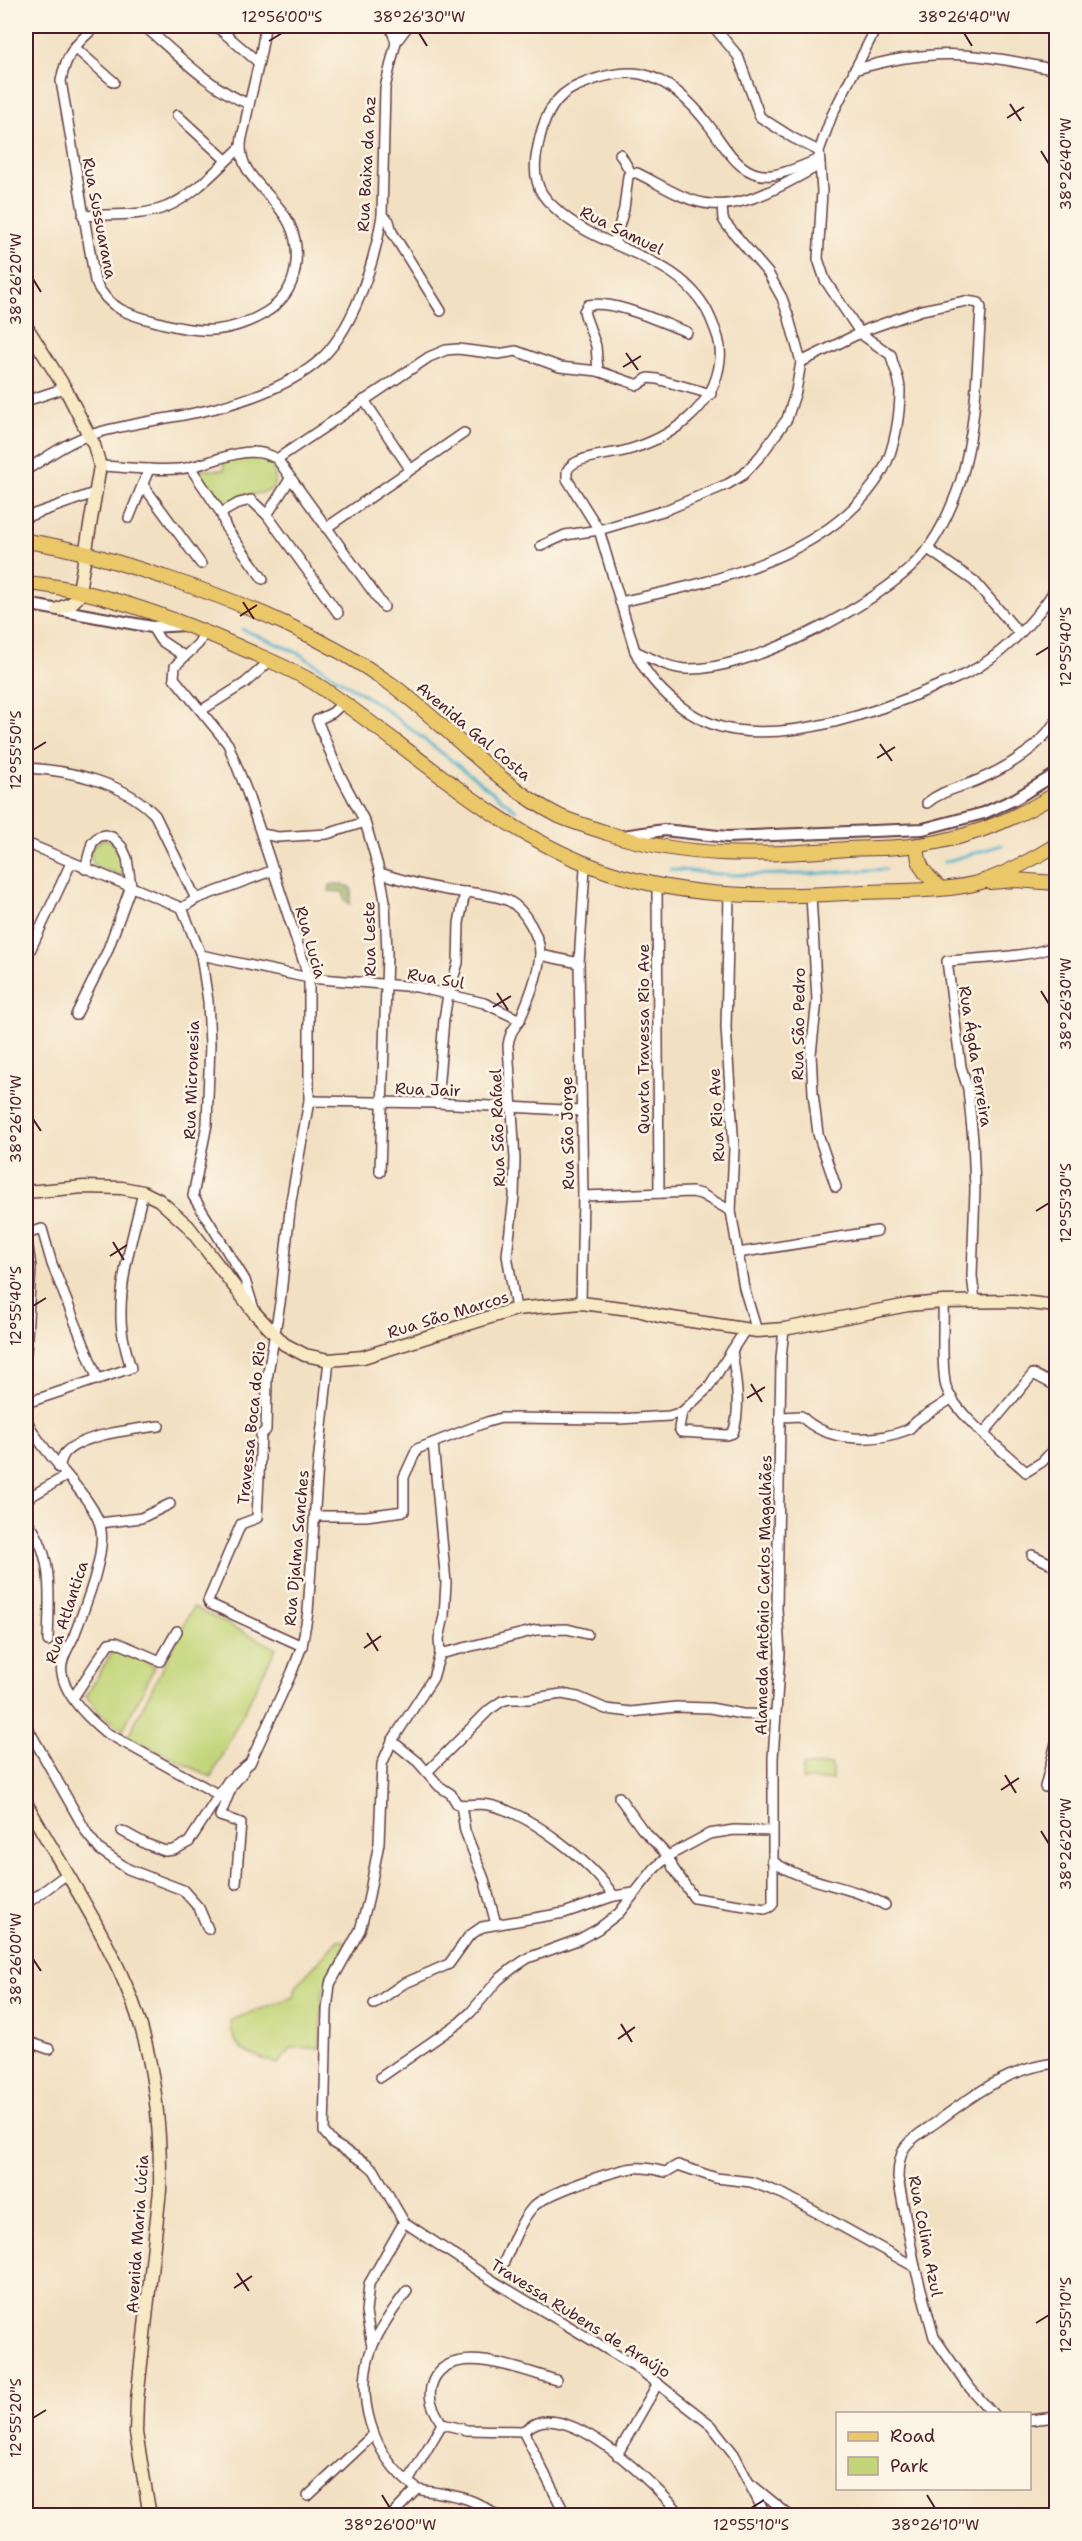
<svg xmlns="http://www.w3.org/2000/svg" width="1082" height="2541" viewBox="0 0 1082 2541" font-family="'Shantell Sans',sans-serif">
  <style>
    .green { fill: #c2d579; stroke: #867a52; stroke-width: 1.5 }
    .forest { fill: #99b669; stroke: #726a4a; stroke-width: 1.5 }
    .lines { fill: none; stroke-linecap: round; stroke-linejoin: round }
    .stream { stroke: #4aadca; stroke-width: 3 }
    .minor-casing { stroke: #633c42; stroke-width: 12 }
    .tertiary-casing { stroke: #633c42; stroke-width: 14 }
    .secondary-casing { stroke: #633c42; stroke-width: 15 }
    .primary-casing { stroke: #633c42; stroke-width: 16 }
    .minor { stroke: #fff; stroke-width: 9 }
    .tertiary { stroke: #fff; stroke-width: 10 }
    .secondary { stroke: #f7e9c3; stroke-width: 12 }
    .primary { stroke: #eac769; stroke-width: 14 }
    .ticks { fill: none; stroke: #4a1f2b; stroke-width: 2 }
    .labels { text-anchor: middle; stroke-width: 5; stroke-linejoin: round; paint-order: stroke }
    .street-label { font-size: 16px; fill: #4a1f2b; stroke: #fcf5e5 }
    .neatline { fill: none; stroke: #4a1f2b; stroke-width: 2 }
    .ticks-label { font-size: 15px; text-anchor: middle; fill: #4a1f2b }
  </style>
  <rect width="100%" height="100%" fill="#fcf5e5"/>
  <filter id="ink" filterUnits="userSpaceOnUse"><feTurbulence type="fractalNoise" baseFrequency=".0167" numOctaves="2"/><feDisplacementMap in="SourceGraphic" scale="12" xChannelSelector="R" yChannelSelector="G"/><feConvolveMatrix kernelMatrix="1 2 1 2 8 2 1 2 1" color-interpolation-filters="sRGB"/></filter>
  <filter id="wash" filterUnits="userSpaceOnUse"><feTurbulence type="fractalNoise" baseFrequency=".008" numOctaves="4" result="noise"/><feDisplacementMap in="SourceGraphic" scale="24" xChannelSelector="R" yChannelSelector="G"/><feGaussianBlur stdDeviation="1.35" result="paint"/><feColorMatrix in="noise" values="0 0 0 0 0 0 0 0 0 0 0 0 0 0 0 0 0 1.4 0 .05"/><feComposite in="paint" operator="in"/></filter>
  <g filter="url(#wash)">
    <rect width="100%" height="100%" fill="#f2e0c2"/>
    <g class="green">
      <path d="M249,455C261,457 271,458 274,471C281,499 253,491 239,497C233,500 229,504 223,506L198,470H224L223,461Z"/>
      <path d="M108,839C120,850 123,860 122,876L94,865L91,858V849L100,840Z"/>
      <polygon points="193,1607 276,1648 211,1777 128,1736"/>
      <polygon points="115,1647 155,1666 123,1730 102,1715 86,1696"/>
      <polygon points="832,1765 832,1780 802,1780 803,1766"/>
      <path d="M338,1940L347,1942L322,1993L320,2048H292L278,2064C251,2054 230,2053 231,2020L293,1997L297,1985Z"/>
    </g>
    <polygon class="forest" points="337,884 348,886 352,890 350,904 345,900 343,892 329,891 330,885"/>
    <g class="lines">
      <g class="stream">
        <polyline points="26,567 35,568"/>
        <polyline points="242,629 298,653 381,706 516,810"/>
        <polyline points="944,862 1002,845"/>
        <polyline points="670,869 727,875 809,874 886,869"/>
      </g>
    </g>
  </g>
  <g filter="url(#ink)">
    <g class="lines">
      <g class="minor-casing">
        <g id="minor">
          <path d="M96,26C76,44 66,53 61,81L95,281C109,312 135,316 165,324C203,334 231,333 265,313C281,303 292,288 295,270C307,202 240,191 241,146C241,137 245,128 246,119C252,88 262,57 265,26"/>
          <path d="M144,26C177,54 209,88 249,104"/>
          <polyline points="216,26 258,62"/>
          <polyline points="390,26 396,42"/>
          <polyline points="713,26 738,56 760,117 793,138 819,151"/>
          <polyline points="74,47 114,82"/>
          <path d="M854,70C933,46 977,53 1056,70"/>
          <polyline points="177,115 226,160"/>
          <path d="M620,154L631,173H637C660,184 685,202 711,204C748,208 788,182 820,165"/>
          <path d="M819,159C804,165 788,173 772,175C741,179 726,148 711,128C694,105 670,80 641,74C619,70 595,78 575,87C555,96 545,116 540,137C537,150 533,167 537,181C539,191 547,201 554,207C600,253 681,252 710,317C716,331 722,344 720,360C715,409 669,439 624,451C609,455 573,456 567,471V479L599,530L635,651C652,689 693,724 735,730C796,739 875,713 930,689C947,682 965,676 980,666C1010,647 1037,618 1056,588"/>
          <path d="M83,216C109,214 141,217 166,207C194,196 219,167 241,147"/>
          <polyline points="382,216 389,221 392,232 441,311"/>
          <polyline points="614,244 624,209 628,176 631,173"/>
          <path d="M598,371L596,346L585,315L584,311L588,305C616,300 660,322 687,332"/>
          <polyline points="364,400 410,469"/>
          <polyline points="26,401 65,388"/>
          <polyline points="277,459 429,357 446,350 458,349 498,354 516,351 560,367 598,371 638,385 648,378 657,379 711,394"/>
          <path d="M100,466C126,467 153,471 179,469C210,466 247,440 277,459L384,607"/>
          <polyline points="190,467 221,513 226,528 263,579"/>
          <path d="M26,470C46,458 67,442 90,435C130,422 174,419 216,408C250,399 287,386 315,364C353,334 375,261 382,216L385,88L396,42L408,26"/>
          <polyline points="143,485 201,564"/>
          <polyline points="221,513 239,503 251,500 267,515 290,479"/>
          <polyline points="267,515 338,613"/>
          <polyline points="26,517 97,492"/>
          <polyline points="129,518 149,469"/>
          <polyline points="326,528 464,433"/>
          <polyline points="541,546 565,535 599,530 666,510 728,484 743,475 761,455 787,419 796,391 801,362 788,315 782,298 768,273 726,224 723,219 722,205"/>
          <polyline points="928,549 974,581 1019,633"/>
          <path d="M620,602C710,582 833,558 883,470C895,448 900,415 900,390C900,377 893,368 891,355L861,334L825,280L818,259L822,191L819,151L832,115L877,26"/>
          <polyline points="152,627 160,640 184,656"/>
          <polyline points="205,632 198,644 175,666 174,678 228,744 247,792 309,978 309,1101 291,1201 280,1303 267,1379 266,1430 261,1435 257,1518 241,1524 208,1601 210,1604 302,1646"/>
          <path d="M635,651C651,658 668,668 686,669C748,672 877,605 918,560C938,539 952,507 961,480C977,425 977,364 981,308L979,303L966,301L922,310L868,329L801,362"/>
          <polyline points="342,704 332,713 317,720 338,771 365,822 380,873 385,901 387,955 380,1172"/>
          <polyline points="202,710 245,683 270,661"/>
          <path d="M26,768C69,770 124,782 155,815L196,899"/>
          <path d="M927,803C942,790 960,788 978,780C1009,767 1038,748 1056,721"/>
          <polyline points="262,834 278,837 327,834 365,822"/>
          <polyline points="26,843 182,908"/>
          <path d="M380,873C402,880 424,886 447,890C467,893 490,893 509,901C525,909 541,939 540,955C538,976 529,998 521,1017C516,1029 511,1027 508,1045L515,1159L514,1197L507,1255L516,1309"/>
          <polyline points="657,885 659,1193"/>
          <polyline points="811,895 817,1000 811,1054 813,1093 818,1134 836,1187"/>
          <polyline points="729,896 726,1028 734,1149 731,1211 744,1288 757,1331"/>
          <polyline points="182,908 201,955 208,1001 210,1044 207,1124 193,1196 245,1280 254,1309"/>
          <polyline points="182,908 196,899 274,870"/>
          <polyline points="201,955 309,978 417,987 484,1003 520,1020"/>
          <polyline points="540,955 579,963"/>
          <polyline points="26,959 71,863"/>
          <polyline points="76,1015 107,952 131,886 127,858 122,847 112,837 105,835 98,837 92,843 85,869"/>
          <polyline points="309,1101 437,1103 582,1111"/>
          <polyline points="437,1103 444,1019 448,995 458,963 459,923 465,892"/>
          <polyline points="583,1196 692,1192 701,1194 731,1211"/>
          <polyline points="738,1253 877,1231"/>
          <path d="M975,1300L972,1276L975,1189L973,1140L968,1089L961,1067L947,961C978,958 1028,958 1056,946"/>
          <path d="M943,1302C944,1328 941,1356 945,1382C948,1409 1006,1453 1026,1472L1042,1462L1056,1447"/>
          <polyline points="581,1303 583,1196 579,963 585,869 582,862"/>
          <polyline points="26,1353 31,1267 26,1234 42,1229 52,1264 98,1380"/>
          <path d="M26,1403L131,1368C126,1352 121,1335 121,1317C120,1275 134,1233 143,1192"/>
          <path d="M682,1412L679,1428L681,1432L727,1435L733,1433C742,1408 735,1376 732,1350"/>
          <path d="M781,1417L801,1416C827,1442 873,1443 907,1430C912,1428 913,1424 917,1421C928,1413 941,1406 952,1398"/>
          <path d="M26,1418C41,1455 96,1497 101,1530C105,1558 84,1609 74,1636C69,1647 59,1661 62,1674C66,1697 88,1718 105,1732L219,1795"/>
          <polyline points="983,1434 1033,1374 1056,1386"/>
          <polyline points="433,1443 446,1583 444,1616 439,1639 440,1654 433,1678 392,1741 382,1764 379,1843 368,1901 360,1930 330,1984 327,2010 324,2132 333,2143 366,2163 374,2170 404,2222 495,2282 635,2366 711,2425 734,2454 766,2516"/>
          <path d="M59,1468C61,1461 62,1455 67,1451C86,1434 135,1429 159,1426"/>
          <polyline points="26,1499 66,1476"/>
          <polyline points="315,1516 366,1516 404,1511 404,1477 417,1449 487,1422 501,1418 619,1419 669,1416 682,1412 708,1388 745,1330"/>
          <path d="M26,1520C55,1554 49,1599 48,1641"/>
          <polyline points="100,1523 141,1518 170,1504"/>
          <polyline points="1032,1555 1056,1566"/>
          <polyline points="440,1654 536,1630 567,1629 587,1634"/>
          <polyline points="73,1698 109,1643 116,1642 160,1661 177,1631"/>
          <polyline points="26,1725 88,1835 100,1850 128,1869 183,1890 199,1908 208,1929"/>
          <path d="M392,1741L418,1762L439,1786L451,1794L457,1804C468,1806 478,1803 489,1805C530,1813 591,1862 614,1896L634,1893"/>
          <polyline points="427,1772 489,1710 502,1701 510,1699 528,1699 562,1694 578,1697 606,1709 631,1712 676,1707 710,1708 742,1714 775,1715"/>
          <polyline points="1045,1787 1056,1743"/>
          <polyline points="619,1797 642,1829 668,1856 673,1868 694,1898 765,1909 770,1907 773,1904 773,1758 780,1653 777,1609 781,1358 784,1329"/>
          <polyline points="461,1805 465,1831 484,1879 496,1924"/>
          <polyline points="122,1831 146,1844 165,1851 174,1850 189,1842 228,1781 250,1763 292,1672 302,1646 308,1612 318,1464 329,1360"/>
          <path d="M772,1861C807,1885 849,1884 885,1905"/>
          <polyline points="236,1884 241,1823 220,1816 232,1786 243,1772"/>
          <polyline points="26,1904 67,1874"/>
          <polyline points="374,2004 403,1984 449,1964 469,1936 482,1927 564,1913 614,1896"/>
          <polyline points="26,2041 49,2049"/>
          <polyline points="381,2077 459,2023 471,2012 498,1980 513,1968 528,1958 580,1939 598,1929 619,1913 654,1869 668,1856 709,1834 734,1830 772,1831"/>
          <path d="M503,2264C512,2246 519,2222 533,2207C546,2193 614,2170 635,2168C646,2167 656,2170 666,2172L678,2165L716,2178L751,2182L783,2194L915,2267"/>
          <path d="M407,2291C394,2308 382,2325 373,2345C353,2394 372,2458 416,2488C420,2491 428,2491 434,2492C458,2496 477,2499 496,2516"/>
          <polyline points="372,2347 366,2312 369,2284 404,2222"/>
          <path d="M993,2414L969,2387L934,2337L915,2267L898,2178C898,2167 899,2157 905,2147C913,2136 927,2129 938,2121C975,2094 1009,2068 1056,2063"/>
          <polyline points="1030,2420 1056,2417"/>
          <path d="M523,2431L467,2430L442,2424C433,2409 426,2397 433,2381C451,2340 524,2371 556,2380"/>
          <path d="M523,2431C530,2426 539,2420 548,2421C592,2422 654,2485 683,2516"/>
          <polyline points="523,2431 566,2516"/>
          <polyline points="617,2455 658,2383"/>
          <polyline points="409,2480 442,2424"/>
          <polyline points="752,2485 790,2516"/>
          <polyline points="308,2496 373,2435"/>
          <polyline points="391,2516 417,2489"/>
        </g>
      </g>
      <g class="tertiary-casing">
        <g id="tertiary">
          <polyline points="26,604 152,627 185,625"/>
          <polyline points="623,836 664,830 727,837 923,829 984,813 1015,799 1056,774"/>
        </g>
      </g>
      <g class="secondary-casing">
        <g id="secondary">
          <polyline points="26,326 65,388 94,445 100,466 78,597 72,603 58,609"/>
          <polyline points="26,1192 84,1187 122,1188 143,1192 159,1200 188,1226 254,1312 284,1344 305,1355 329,1360 363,1357 516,1309 581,1303 638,1310 659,1316 757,1331 784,1329 908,1305 943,1302 1013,1301 1056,1306"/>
          <path d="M26,1803C60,1864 100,1923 127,1988C154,2050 161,2123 160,2190L137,2400L136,2433L150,2516"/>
        </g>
      </g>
      <g class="primary-casing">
        <g id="primary">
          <path d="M26,541C75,548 120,563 167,578C246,604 323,636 391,684C449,726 494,783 559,816C574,823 591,827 607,833C692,860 760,855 847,849C877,848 907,848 937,842C979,834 1020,816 1056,794"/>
          <path d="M26,583C100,589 187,623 255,654C276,663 297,672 316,684C408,744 488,826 592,866C673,898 761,898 847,893C885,890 945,893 981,882C1007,874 1033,859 1056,845"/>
          <path d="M918,845C916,865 926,875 939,887"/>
          <polyline points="990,882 1016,880 1056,883"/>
        </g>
      </g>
      <use href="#minor" class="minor"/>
      <use href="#tertiary" class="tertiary"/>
      <use href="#secondary" class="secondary"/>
      <use href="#primary" class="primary"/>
    </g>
  </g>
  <path class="ticks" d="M419,33L427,46M964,33L972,46M269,41L282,33M1010,104L1021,121M1007,118L1024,107M1041,151L1049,164M33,279L41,292M626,353L638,370M623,367L641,356M243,602L254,619M240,616L257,605M1036,655L1049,647M880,744L892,761M33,750L46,742M877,758L895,747M1041,991L1049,1004M497,993L508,1010M493,1007L511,996M33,1119L41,1131M1036,1211L1049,1203M113,1242L124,1260M110,1256L127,1245M33,1306L46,1298M751,1384L762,1402M747,1398L765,1387M367,1633L378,1651M364,1648L381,1636M1005,1775L1016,1793M1001,1790L1019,1778M1041,1831L1049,1844M33,1959L41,1971M621,2024L632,2042M618,2039L635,2027M237,2273L249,2291M234,2288L252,2276M1036,2323L1049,2315M33,2418L46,2410M382,2495L390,2508M927,2495L935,2508M751,2508L764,2500"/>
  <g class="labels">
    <g class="street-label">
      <text transform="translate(366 164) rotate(-87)" y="6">Rua Baixa da Paz</text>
      <text transform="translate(100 218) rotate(79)" y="6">Rua Sussuarana</text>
      <text transform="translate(622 230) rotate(26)" y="6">Rua Samuel</text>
      <text transform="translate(474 731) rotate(40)" y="6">Avenida Gal Costa</text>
      <text transform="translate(369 939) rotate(-91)" y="6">Rua Leste</text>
      <text transform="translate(311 942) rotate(74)" y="6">Rua Lucia</text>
      <text transform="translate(436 978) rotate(10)" y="6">Rua Sul</text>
      <text transform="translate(798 1024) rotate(-89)" y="6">Rua São Pedro</text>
      <text transform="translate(643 1039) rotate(-90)" y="6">Quarta Travessa Rio Ave</text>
      <text transform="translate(976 1056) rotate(81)" y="6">Rua Ágda Ferreira</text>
      <text transform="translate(191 1080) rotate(-88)" y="6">Rua Micronesia</text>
      <text transform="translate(428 1089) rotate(2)" y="6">Rua Jair</text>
      <text transform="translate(716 1115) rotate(-93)" y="6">Rua Rio Ave</text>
      <text transform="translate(497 1128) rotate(-92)" y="6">Rua São Rafael</text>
      <text transform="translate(567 1133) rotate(-91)" y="6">Rua São Jorge</text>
      <text transform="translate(448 1314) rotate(-17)" y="6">Rua São Marcos</text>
      <text transform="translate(251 1423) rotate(-84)" y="6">Travessa Boca do Rio</text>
      <text transform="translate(296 1548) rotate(-85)" y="6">Rua Djalma Sanches</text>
      <text transform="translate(763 1595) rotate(-89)" y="6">Alameda Antônio Carlos Magalhães</text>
      <text transform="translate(66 1612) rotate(-72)" y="6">Rua Atlantica</text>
      <text transform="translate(137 2234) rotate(-86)" y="6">Avenida Maria Lúcia</text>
      <text transform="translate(926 2236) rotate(79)" y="6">Rua Colina Azul</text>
      <text transform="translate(581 2318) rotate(32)" y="6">Travessa Rubens de Araújo</text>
    </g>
  </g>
  <rect width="1082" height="2541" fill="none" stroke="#fcf5e5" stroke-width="66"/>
  <rect x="836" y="2412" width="195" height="78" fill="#fcf5e5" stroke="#b59f9b" stroke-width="1.5"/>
  <rect x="848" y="2432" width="30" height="9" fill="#eac769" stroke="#b59f9b" stroke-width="1.5"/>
  <text x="890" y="2442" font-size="18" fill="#4a1f2b">Road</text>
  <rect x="848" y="2457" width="30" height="18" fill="#c2d579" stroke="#b59f9b" stroke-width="1.5"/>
  <text x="890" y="2472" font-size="18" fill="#4a1f2b">Park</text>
  <rect x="33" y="33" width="1016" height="2475" class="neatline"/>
  <g class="ticks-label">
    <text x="282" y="22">12°56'00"S</text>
    <text x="419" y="22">38°26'30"W</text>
    <text x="964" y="22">38°26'40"W</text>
    <text transform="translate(1066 164) rotate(-90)" y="5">38°26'40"W</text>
    <text transform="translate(16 279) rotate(-90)" y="5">38°26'20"W</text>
    <text transform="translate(1066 647) rotate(-90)" y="5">12°55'40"S</text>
    <text transform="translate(16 750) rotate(-90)" y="5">12°55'50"S</text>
    <text transform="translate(1066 1004) rotate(-90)" y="5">38°26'30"W</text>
    <text transform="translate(16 1119) rotate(-90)" y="5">38°26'10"W</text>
    <text transform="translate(1066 1203) rotate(-90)" y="5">12°55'30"S</text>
    <text transform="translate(16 1306) rotate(-90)" y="5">12°55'40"S</text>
    <text transform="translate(1066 1844) rotate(-90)" y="5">38°26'20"W</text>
    <text transform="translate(16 1959) rotate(-90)" y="5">38°26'00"W</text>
    <text transform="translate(1066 2315) rotate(-90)" y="5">12°55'10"S</text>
    <text transform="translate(16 2418) rotate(-90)" y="5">12°55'20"S</text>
    <text x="390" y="2530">38°26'00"W</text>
    <text x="751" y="2530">12°55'10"S</text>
    <text x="935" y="2530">38°26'10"W</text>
  </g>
</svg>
